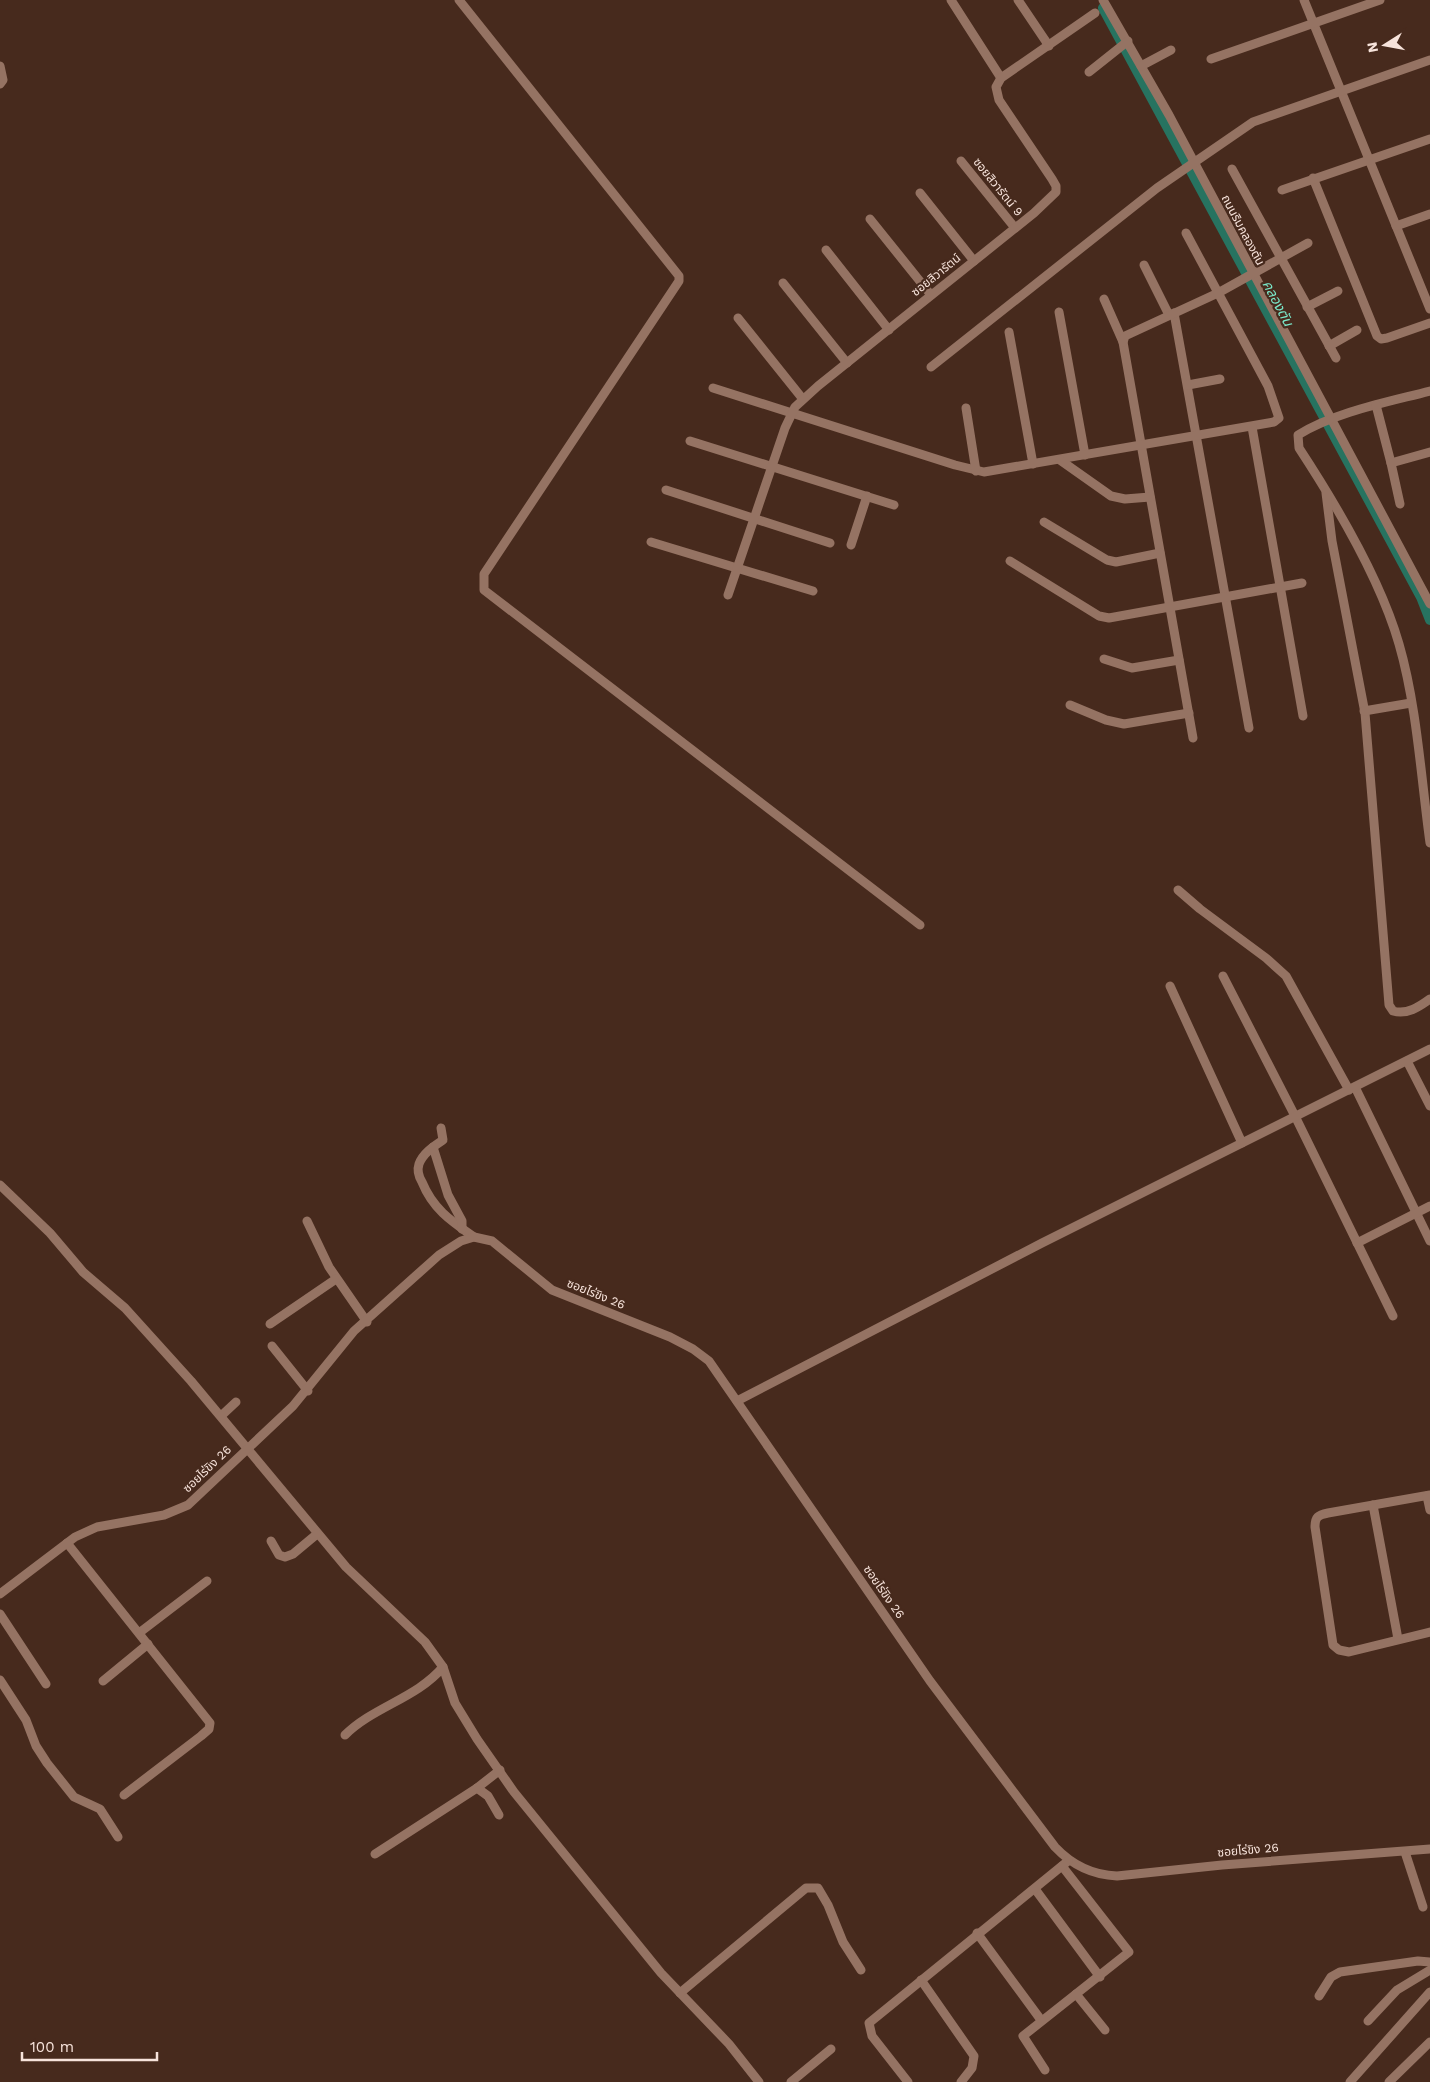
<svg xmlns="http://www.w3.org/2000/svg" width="1430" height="2082" viewBox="0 0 1430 2082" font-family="'Work Sans','Noto Sans Thai',sans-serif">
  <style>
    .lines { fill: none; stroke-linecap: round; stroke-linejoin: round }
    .canal { stroke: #277360; stroke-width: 10 }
    .street { stroke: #957363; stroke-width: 9 }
    .labels { text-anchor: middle; stroke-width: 4.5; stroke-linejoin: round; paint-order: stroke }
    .street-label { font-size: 12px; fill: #f7e3db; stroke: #472a1d }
    .water-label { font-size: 14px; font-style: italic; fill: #7be8ca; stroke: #472a1d }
  </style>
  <rect width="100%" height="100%" fill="#472a1d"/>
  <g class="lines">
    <polyline class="canal" points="1103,8 1421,597 1430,620"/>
    <g class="street">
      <polyline points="459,0 679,276 679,281 484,574 484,590 920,925"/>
      <polyline points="951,0 1001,78"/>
      <polyline points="1018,0 1049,46"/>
      <polyline points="1103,0 1169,115 1430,604"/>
      <polyline points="1304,0 1430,309"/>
      <polyline points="1211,59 1380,0"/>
      <polyline points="0,66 3,80 0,84"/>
      <polyline points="1141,66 1171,50"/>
      <polyline points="1089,72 1128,41"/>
      <polyline points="961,161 1015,228"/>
      <polyline points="1232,169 1336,358"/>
      <polyline points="1313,178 1377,336 1381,339 1387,338 1430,323"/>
      <polyline points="1282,190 1430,139"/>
      <polyline points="920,193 974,261"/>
      <polyline points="870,219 931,295"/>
      <polyline points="1396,226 1430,214"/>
      <polyline points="826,250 889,330"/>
      <polyline points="1144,265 1169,315"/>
      <polyline points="783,283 847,363"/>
      <polyline points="1104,299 1123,342 1193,738"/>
      <polyline points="1307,307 1338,291"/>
      <polyline points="1059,312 1085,455"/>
      <polyline points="1174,313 1249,728"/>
      <polyline points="738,318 802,398"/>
      <polyline points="1009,332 1033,464"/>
      <polyline points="1123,342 1125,336 1218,293 1308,243"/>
      <polyline points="1329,346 1357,330"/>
      <polyline points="931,367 1157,188 1253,122 1430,60"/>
      <polyline points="1188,385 1220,379"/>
      <polyline points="713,388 955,465 984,472 1274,422 1279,418 1268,386 1186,233"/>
      <path d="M1430,391C1388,402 1335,412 1298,435L1299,448C1335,503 1381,581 1399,644C1417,706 1421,778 1430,843"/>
      <polyline points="1376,405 1391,463"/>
      <polyline points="966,408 976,471"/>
      <polyline points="1252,427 1303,716"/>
      <polyline points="690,441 894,505"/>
      <polyline points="1060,460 1111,496 1125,499 1150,497"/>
      <polyline points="666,490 830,543"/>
      <path d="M1326,493L1332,541L1365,713L1389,1005L1393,1011C1407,1015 1419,1007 1430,999"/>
      <polyline points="1400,504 1391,463 1430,452"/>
      <polyline points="1044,522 1107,560 1116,562 1160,553"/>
      <polyline points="651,542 813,591"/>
      <polyline points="851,545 867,496"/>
      <polyline points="1010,561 1099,616 1109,618 1302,583"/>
      <polyline points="728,595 785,428 795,407 818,386 1034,213 1056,192 1056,186 1052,179 999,100 996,87 1001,78 1095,13"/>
      <polyline points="1104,659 1132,668 1179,660"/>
      <polyline points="1070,705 1106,720 1124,724 1189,713"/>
      <polyline points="1364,711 1411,703"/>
      <polyline points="1178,890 1200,909 1266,958 1286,976 1349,1090"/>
      <polyline points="1223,976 1295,1116 1393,1316"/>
      <polyline points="1170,986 1242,1143"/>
      <polyline points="1407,1061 1430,1106"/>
      <polyline points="1355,1087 1430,1241"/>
      <path d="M441,1128L443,1140C434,1146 423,1153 419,1164C417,1170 419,1177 422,1182C433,1209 451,1221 474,1237"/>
      <polyline points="433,1147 448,1195 462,1221 462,1229"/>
      <polyline points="0,1185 50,1233 83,1272 125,1308 191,1381 346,1567 425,1642 443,1667 455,1703 477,1739 514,1792 661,1973 729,2044 759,2082"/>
      <polyline points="307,1221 329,1267 367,1322"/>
      <polyline points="1357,1243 1430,1206"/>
      <polyline points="270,1324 336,1279"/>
      <polyline points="272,1346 308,1391"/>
      <polyline points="737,1401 1042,1243 1430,1049"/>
      <polyline points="221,1416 236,1402"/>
      <path d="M1430,1495L1328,1513C1318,1515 1315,1517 1315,1527L1333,1645L1339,1650L1349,1652L1430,1632"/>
      <polyline points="1427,1496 1430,1510"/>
      <polyline points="1373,1505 1398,1639"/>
      <polyline points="271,1541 279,1555 285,1557 293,1554 317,1534"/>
      <polyline points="67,1543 210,1723 209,1729 201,1736 124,1795"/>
      <path d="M0,1594L75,1537L97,1527L164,1515L188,1505L293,1406L354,1331L439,1255L461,1241L474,1237L492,1241L552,1290L670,1337L693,1349L709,1361L930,1681L1055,1847C1072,1865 1092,1875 1117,1876L1222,1865L1430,1849"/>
      <polyline points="0,1614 46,1684"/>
      <polyline points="139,1633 207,1581"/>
      <polyline points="0,1680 26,1720 36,1746 47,1763 74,1797 100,1809 118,1837"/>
      <polyline points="103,1681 148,1644"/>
      <path d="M345,1735C373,1707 417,1698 443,1667"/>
      <polyline points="477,1788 488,1796 499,1815"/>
      <polyline points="1405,1852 1423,1907"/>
      <polyline points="375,1854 477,1788 500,1770"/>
      <polyline points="1035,1889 1100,1977"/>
      <polyline points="977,1933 1041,2020"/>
      <polyline points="921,1980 974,2056 972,2068 961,2082"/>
      <polyline points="680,1993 806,1888 818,1888 828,1905 843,1942 861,1970"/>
      <polyline points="1076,1994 1105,2030"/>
      <polyline points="1319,1996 1331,1977 1340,1972 1418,1961 1430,1962"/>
      <polyline points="1368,2021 1397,1990 1430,1970"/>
      <polyline points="1045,2070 1023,2036 1129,1952 1062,1866"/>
      <polyline points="791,2082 831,2049"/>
      <polyline points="908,2082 872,2036 869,2023 1068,1861"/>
      <polyline points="1350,2082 1430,1992"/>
      <polyline points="1389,2082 1430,2042"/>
    </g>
  </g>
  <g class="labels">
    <g class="street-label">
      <text transform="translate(998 187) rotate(51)" y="4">ซอยสิวารัตน์ 9</text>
      <text transform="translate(1243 230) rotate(62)" y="4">ถนนริมคลองตัน</text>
      <text transform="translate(936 275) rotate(-39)" y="4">ซอยสิวารัตน์</text>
      <text transform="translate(596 1294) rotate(22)" y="4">ซอยไร่ขิง 26</text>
      <text transform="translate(207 1469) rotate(-44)" y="4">ซอยไร่ขิง 26</text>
      <text transform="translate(884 1592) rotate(55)" y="4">ซอยไร่ขิง 26</text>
      <text transform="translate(1248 1850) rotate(-5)" y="4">ซอยไร่ขิง 26</text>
    </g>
    <g class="water-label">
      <text transform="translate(1278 303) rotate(62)" y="5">คลองตัน</text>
    </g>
  </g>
  <g transform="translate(1385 45) rotate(259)" stroke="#472a1d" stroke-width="4" paint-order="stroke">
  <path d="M0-4L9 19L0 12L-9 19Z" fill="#f7e3db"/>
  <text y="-8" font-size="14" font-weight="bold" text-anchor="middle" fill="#f7e3db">N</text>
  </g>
  <path d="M22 2052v8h135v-8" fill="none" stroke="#f7e3db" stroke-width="2.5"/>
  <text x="30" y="2052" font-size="15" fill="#f7e3db" stroke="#472a1d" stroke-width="4" paint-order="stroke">100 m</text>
</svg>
